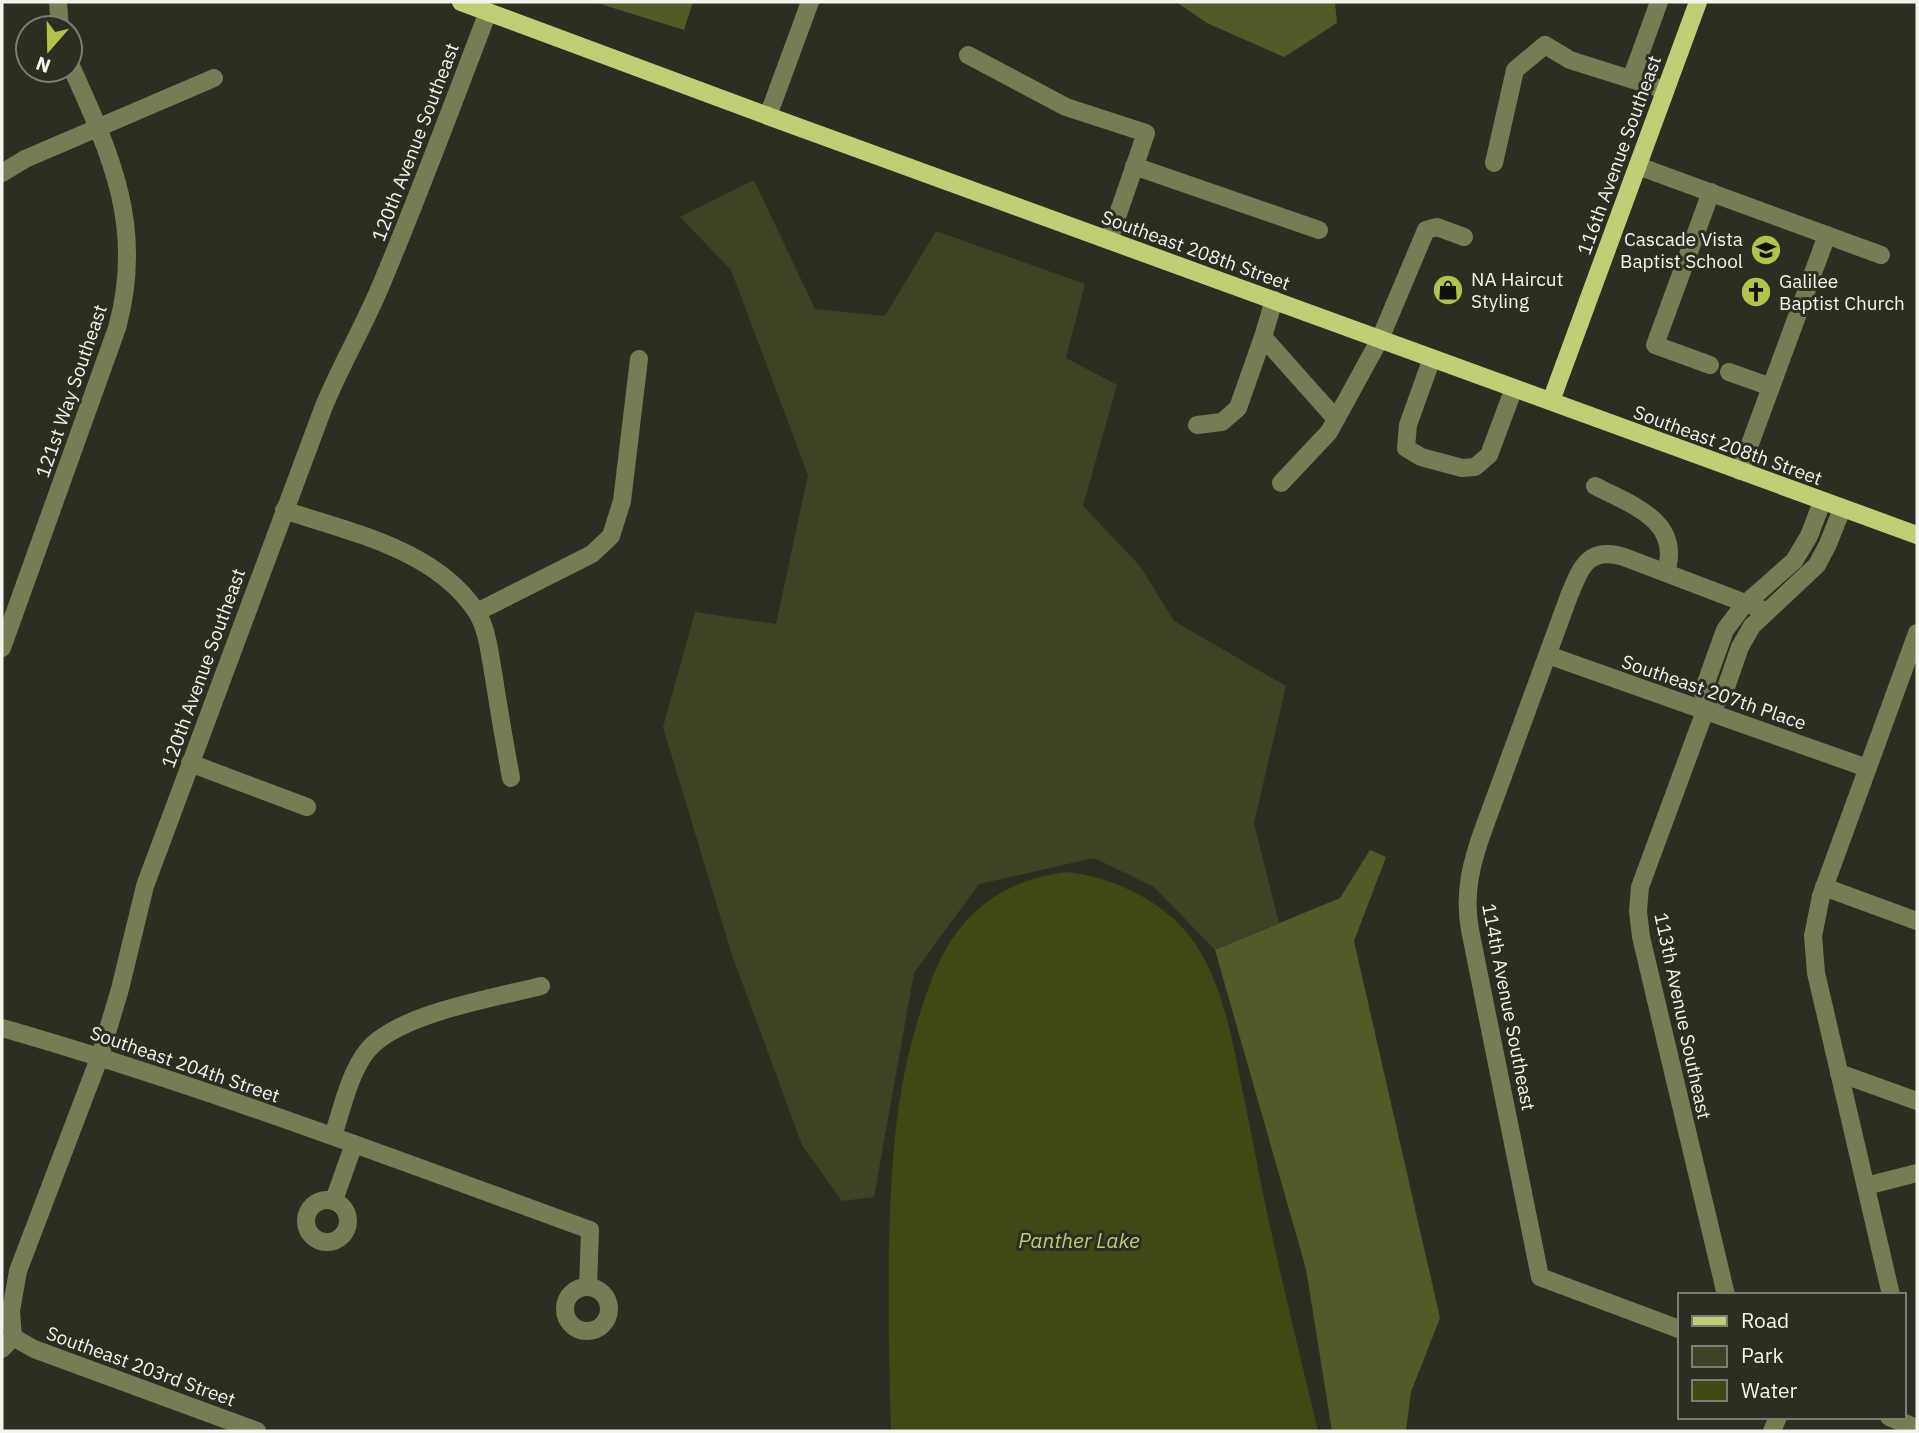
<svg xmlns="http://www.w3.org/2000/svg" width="1919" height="1433" viewBox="0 0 1919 1433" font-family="'IBM Plex Sans',sans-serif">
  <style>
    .green { fill: #3e4325 }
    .forest { fill: #535a27 }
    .water { fill: #424814 }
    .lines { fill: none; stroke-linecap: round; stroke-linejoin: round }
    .minor { stroke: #767d54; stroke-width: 18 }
    .major { stroke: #c0ce75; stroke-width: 18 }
    .labels { text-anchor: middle; stroke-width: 6; stroke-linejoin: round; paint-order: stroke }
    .street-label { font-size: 19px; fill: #f3f4ec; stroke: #2c2e22 }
    .poi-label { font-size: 19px; fill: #f3f4ec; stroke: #2c2e22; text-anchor: start }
    .water-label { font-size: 21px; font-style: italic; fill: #bdca7a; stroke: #2c2e22 }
  </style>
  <rect width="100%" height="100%" fill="#2c2e22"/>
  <polygon class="green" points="754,180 815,309 885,316 936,231 1085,284 1066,358 1117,385 1083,506 1140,566 1174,621 1286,686 1254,823 1279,923 1215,950 1154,887 1094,858 979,884 914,973 874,1197 842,1201 802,1145 731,952 663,727 695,612 776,624 808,475 731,270 680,217"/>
  <g class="forest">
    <polygon points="594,2 693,2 684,30"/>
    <polygon points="1176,2 1335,2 1337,23 1284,57 1207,23"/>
    <polygon points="1370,850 1386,857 1354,941 1440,1318 1411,1392 1406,1431 1332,1431 1306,1269 1215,950 1340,898"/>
  </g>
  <path class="water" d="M1067,872C1114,877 1166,902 1194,942C1223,985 1232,1038 1242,1088C1250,1126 1257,1164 1265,1203C1281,1279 1300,1355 1318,1431H891C889,1369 888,1307 889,1245C891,1169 895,1096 917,1023C925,997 934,968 949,944C976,900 1017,878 1067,872Z"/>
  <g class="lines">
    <g class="minor">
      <polyline points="58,2 60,28"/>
      <polyline points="968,55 1066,107 1146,133 1109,240"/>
      <polyline points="1631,79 1659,2"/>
      <polyline points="768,116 810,2"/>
      <polyline points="1494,163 1515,70 1545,45 1570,60 1665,90"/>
      <polyline points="1134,166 1319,230"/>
      <polyline points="1638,166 1881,255"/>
      <polyline points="2,173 25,159 214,78"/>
      <polyline points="1274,300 1263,337 1336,419"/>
      <polyline points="1432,358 1408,425 1406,448 1421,457 1462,468 1475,467 1489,455 1514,388"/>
      <polyline points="1710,365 1655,345 1711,192"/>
      <polyline points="1729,372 1771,387 1740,471"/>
      <polyline points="1771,387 1827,235"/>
      <polyline points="1197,425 1222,422 1238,408 1263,337"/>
      <polyline points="1281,483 1329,432 1380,339 1426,230 1437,227 1464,237"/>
      <path d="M1595,486C1632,505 1682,521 1666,572"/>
      <polyline points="1822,502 1809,536 1794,561 1743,606 1725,630 1703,691 1705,711 1723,696 1740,647 1752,626 1817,565 1828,544 1842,509"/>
      <path d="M284,510C349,532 435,549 476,611C488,629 490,657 494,678C499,711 505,745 511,778"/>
      <polyline points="477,612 592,554 611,536 622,501 639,359"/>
      <path d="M2,648L117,328C145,227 111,155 70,64"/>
      <polyline points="1548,655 1867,768"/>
      <polyline points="1705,711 1640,887 1638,911 1641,937 1726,1295"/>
      <polyline points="190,763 307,807"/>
      <polyline points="1824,887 1917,921"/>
      <path d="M2,1028C201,1085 395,1159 590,1230L588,1287"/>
      <polyline points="1839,1073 1917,1101"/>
      <path d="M333,1136C342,1109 349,1074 367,1051C396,1014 494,998 541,986"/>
      <polyline points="1866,1186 1917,1173"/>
      <circle cx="327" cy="1221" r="21"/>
      <polyline points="334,1200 354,1144"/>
      <circle cx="587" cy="1309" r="22"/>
      <polyline points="1891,1295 1816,973 1813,936 1821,896 1917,633"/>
      <path d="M1679,1329L1540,1277L1470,930C1463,892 1472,860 1485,825L1569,596C1581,567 1588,546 1624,557L1766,611"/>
      <polyline points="13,1337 34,1349 257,1431"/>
      <path d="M2,1349L13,1337L11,1311L18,1271L100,1056L120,989L145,886L324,406C341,365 364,326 381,285C419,195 453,103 488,12"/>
      <polyline points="1889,1417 1917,1428"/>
      <polyline points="1772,1431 1778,1417"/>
    </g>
    <g class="major">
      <polyline points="461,2 768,116 1917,535"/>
      <polyline points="1551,401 1698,2"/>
    </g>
  </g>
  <defs>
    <g id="school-disc" transform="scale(1.575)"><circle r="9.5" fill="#b3c24b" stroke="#2c2e22"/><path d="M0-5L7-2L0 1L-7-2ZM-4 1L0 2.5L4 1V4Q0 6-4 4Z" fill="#111"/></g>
    <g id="shop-disc" transform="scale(1.575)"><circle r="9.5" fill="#b3c24b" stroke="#2c2e22"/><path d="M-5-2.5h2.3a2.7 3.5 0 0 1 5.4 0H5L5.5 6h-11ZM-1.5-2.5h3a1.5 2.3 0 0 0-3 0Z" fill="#111"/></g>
    <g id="church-disc" transform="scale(1.575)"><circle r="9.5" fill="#b3c24b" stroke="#2c2e22"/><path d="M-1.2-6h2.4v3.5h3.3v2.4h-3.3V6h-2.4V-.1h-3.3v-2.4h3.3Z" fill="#111"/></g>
  </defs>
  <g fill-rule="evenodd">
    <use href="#school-disc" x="1766" y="250"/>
    <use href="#shop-disc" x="1448" y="290"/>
    <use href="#church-disc" x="1756" y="292"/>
  </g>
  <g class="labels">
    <g class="street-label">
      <text transform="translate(415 142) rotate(-69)" y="7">120th Avenue Southeast</text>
      <text transform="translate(1619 155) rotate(-70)" y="7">116th Avenue Southeast</text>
      <text transform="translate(1196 250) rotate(20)" y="7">Southeast 208th Street</text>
      <text transform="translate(71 391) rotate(-71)" y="7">121st Way Southeast</text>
      <text transform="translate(1728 445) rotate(20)" y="7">Southeast 208th Street</text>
      <text transform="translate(203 668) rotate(-70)" y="7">120th Avenue Southeast</text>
      <text transform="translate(1714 692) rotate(19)" y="7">Southeast 207th Place</text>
      <text transform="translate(1509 1007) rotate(79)" y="7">114th Avenue Southeast</text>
      <text transform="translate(1683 1016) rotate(78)" y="7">113th Avenue Southeast</text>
      <text transform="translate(185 1064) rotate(19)" y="7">Southeast 204th Street</text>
      <text transform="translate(141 1366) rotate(20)" y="7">Southeast 203rd Street</text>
    </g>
    <g class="poi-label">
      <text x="1743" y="246" text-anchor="end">Cascade Vista<tspan x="1743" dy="22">Baptist School</tspan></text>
      <text x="1471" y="286">NA Haircut<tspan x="1471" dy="22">Styling</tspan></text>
      <text x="1779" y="288">Galilee<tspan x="1779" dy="22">Baptist Church</tspan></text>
    </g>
    <g class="water-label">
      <text x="1079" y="1248">Panther Lake</text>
    </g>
  </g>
  <rect width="1919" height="1433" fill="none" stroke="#f3f4ec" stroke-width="7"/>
  <rect x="1678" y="1293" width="228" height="126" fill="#2c2e22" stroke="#7c7d73" stroke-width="2"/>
  <rect x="1692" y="1316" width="35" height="10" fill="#c0ce75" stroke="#7c7d73" stroke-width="2"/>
  <text x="1741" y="1328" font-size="21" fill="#f3f4ec">Road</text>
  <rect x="1692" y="1346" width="35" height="21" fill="#3e4325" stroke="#7c7d73" stroke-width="2"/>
  <text x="1741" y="1363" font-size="21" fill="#f3f4ec">Park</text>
  <rect x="1692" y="1380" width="35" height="21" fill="#424814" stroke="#7c7d73" stroke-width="2"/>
  <text x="1741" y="1398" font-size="21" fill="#f3f4ec">Water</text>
  <g transform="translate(49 49) rotate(200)"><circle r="33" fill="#2c2e22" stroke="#7c7d73" stroke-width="2"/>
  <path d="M0-5L12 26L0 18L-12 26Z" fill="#b3c24b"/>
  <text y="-10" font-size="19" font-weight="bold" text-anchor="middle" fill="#f3f4ec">N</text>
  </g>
</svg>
